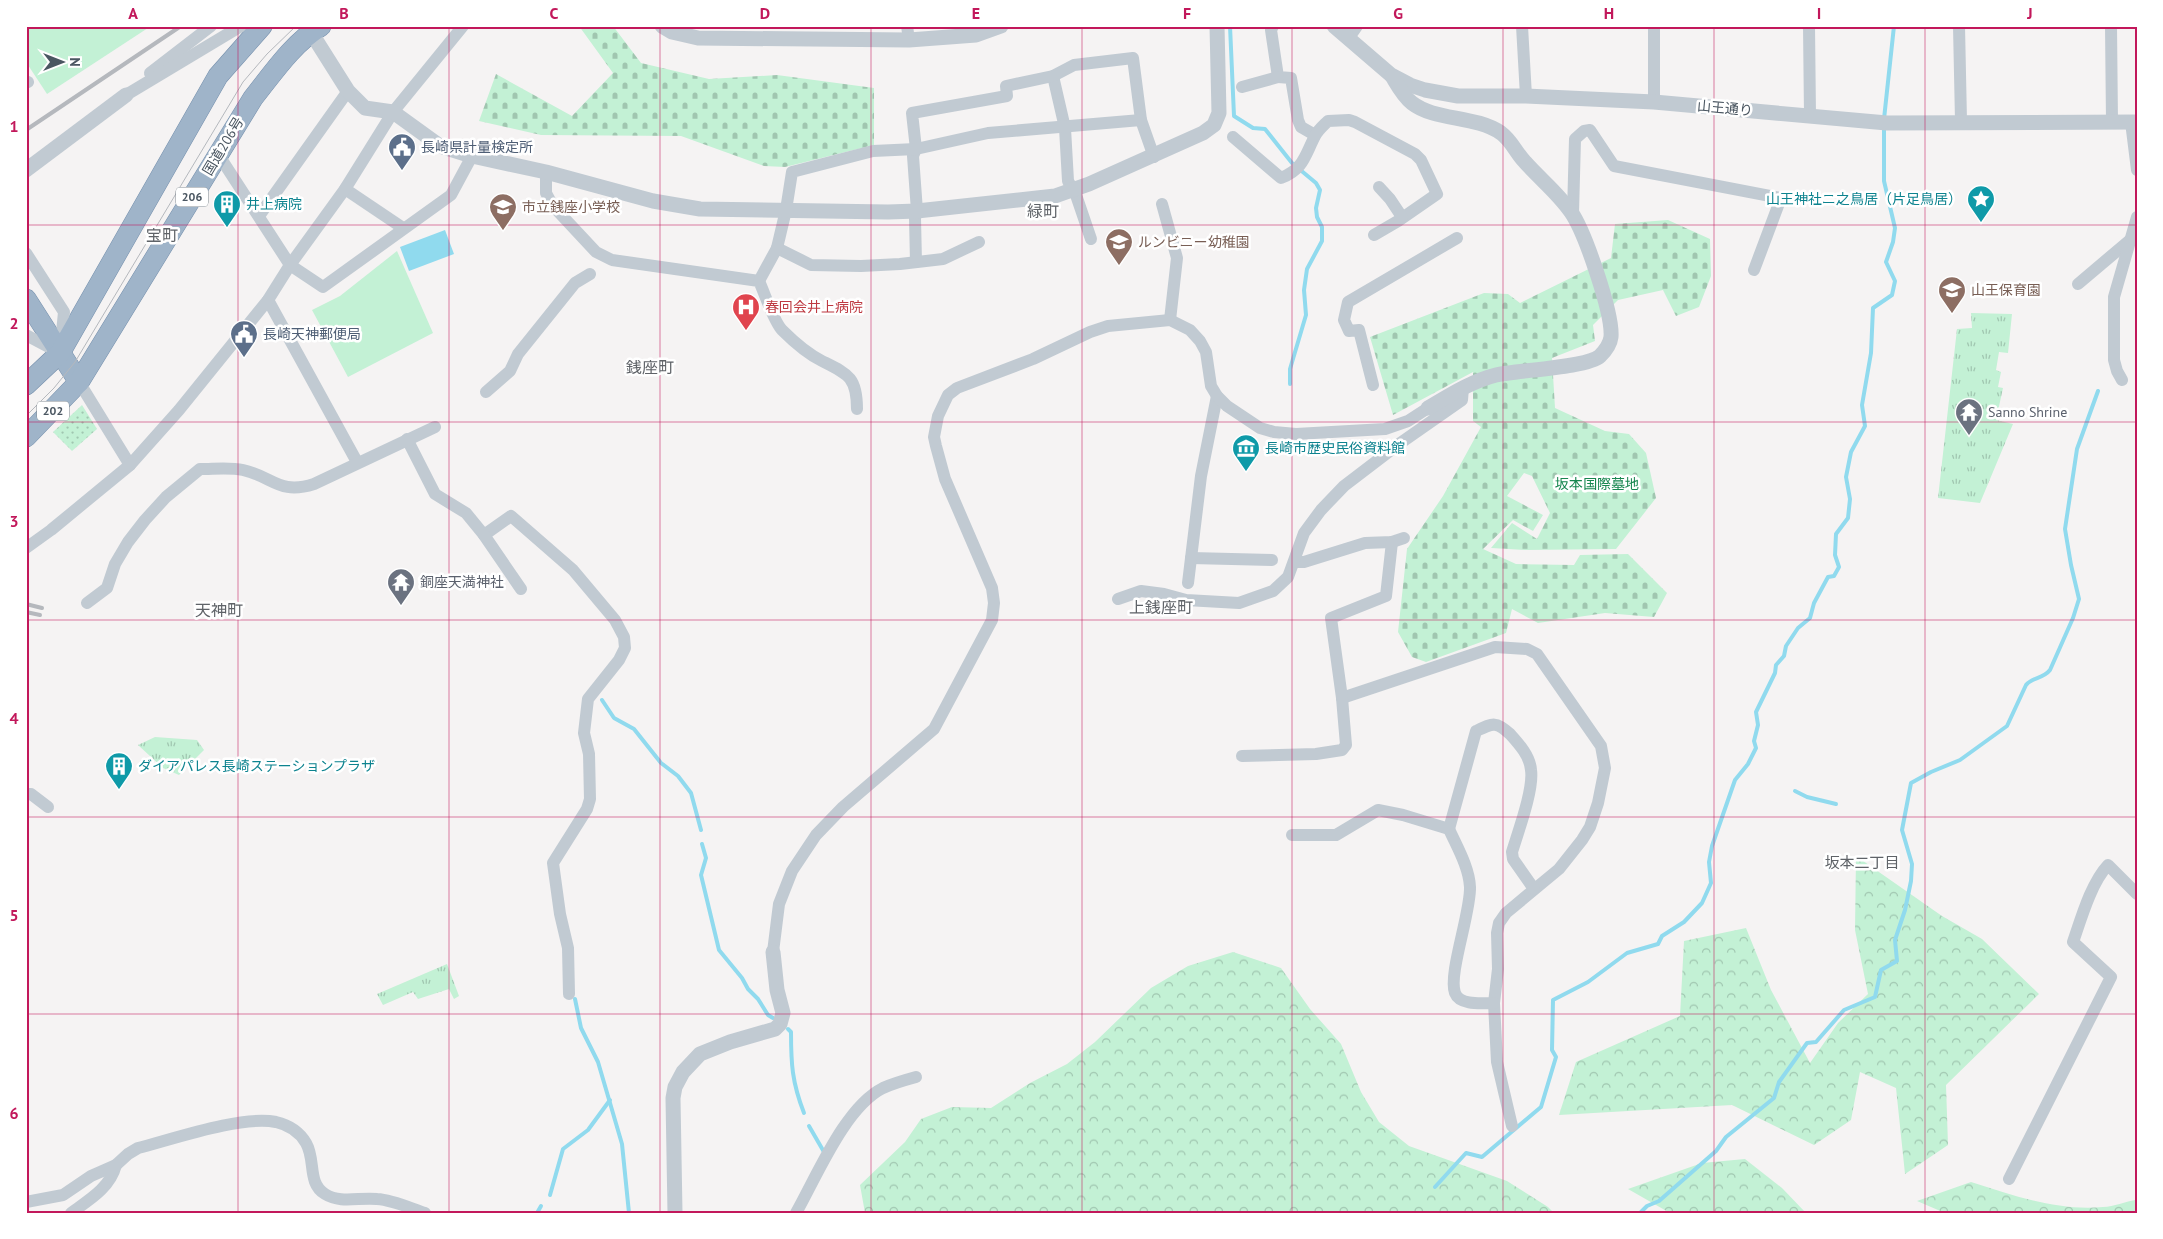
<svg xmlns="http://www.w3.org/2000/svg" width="2163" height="1239" viewBox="0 0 2163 1239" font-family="'PT Sans','Noto Sans JP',sans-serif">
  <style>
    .grass { fill: url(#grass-dots) }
    .forest { fill: url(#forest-crowns) }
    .cemetery { fill: url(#cemetery-stones) }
    .park { fill: url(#park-tufts) }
    .pitch { fill: #c3f1d5 }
    .water { fill: #90daee }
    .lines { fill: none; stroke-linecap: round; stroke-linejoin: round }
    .stream { stroke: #90daee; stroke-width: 4 }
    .trunk-casing { stroke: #7690ad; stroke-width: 21 }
    .minor { stroke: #c1cad2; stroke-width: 12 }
    .tertiary { stroke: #c1cad2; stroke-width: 15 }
    .trunk { stroke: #9fb4c9; stroke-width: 20 }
    .tram { stroke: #b5b8bd; stroke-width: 1 }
    .rail { stroke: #b5b8bd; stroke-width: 4 }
    .grid { fill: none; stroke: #c2185b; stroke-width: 1; stroke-opacity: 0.55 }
    .labels { text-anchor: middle; stroke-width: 5; stroke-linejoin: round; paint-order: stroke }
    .shield { fill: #fff; stroke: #808990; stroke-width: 1 }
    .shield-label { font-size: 12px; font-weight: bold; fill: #4a5661 }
    .street-label { font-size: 14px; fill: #4a5661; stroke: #fff }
    .service-label { font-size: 14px; fill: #4e5e75; stroke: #fff; text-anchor: start }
    .culture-label { font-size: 14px; fill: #0d838f; stroke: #fff; text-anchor: start }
    .education-label { font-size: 14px; fill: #785e54; stroke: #fff; text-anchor: start }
    .health-label { font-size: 14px; fill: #be3a42; stroke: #fff; text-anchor: start }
    .worship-label { font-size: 14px; fill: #5b616d; stroke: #fff; text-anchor: start }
    .park-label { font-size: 14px; fill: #17864f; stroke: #fff }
    .neighbourhood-label { font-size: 15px; fill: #5f6368; stroke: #fff }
    .quarter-label { font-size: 16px; fill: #5f6368; stroke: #fff }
    .neatline { fill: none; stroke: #c2185b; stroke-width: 2 }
    .grid-label { font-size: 16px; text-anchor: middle; font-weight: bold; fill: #c2185b }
  </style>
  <defs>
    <pattern id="grass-dots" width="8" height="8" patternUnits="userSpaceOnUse" patternTransform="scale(1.25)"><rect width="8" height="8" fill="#c3f1d5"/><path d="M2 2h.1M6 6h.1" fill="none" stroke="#a0c6b0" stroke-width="1.8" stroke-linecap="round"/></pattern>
    <pattern id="forest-crowns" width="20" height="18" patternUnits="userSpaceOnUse" patternTransform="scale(1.25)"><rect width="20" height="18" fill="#c3f1d5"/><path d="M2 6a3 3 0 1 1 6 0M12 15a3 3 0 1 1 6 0" fill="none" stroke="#a0c6b0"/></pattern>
    <pattern id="cemetery-stones" width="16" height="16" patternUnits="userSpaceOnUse" patternTransform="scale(1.25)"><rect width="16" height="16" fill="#c3f1d5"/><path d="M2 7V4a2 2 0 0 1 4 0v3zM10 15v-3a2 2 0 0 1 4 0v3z" fill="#a0c6b0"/></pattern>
    <pattern id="park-tufts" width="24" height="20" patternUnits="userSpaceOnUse" patternTransform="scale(1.25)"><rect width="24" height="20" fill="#c3f1d5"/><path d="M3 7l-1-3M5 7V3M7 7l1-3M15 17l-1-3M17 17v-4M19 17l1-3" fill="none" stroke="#a0c6b0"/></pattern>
  </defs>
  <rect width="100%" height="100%" fill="#f5f3f3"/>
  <polygon class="grass" points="82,405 97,429 72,451 53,432"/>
  <g class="forest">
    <polygon points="1856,856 1942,916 1982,939 2039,994 1946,1085 1948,1145 1905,1174 1896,1088 1860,1072 1851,1120 1814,1145 1732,1105 1559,1115 1576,1062 1680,1016 1684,941 1746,928 1771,990 1810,1063 1838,1023 1868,994 1855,930"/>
    <polygon points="1233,952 1281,968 1310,1009 1341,1044 1361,1092 1379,1122 1409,1146 1507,1181 1548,1207 1554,1213 865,1213 860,1185 905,1142 921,1119 952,1107 991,1108 1030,1083 1067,1064 1095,1042 1151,988 1188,966"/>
    <polygon points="1745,1159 1782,1188 1806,1213 1670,1213 1628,1189 1702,1163"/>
    <path d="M1971,1182C2015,1196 2057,1211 2103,1207C2114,1207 2125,1201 2137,1200V1213H1945L1917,1201Z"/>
  </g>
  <g class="cemetery">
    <polygon points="579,26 613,26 641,63 709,79 777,75 874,88 874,145 785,167 764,166 681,136 541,135 479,121 496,74 572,116 613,73"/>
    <polygon points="1668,220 1710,239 1711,276 1699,307 1676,316 1663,290 1618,300 1593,325 1595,341 1552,358 1555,408 1605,431 1629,434 1646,453 1656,498 1616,549 1525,550 1491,548 1512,523 1537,539 1550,513 1532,476 1524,473 1507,496 1543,515 1533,531 1513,520 1483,549 1516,564 1574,565 1580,555 1628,554 1667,593 1654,617 1605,613 1538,623 1512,609 1506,633 1426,662 1412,657 1398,632 1407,549 1443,496 1481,427 1473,421 1473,372 1393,415 1370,337 1484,293 1508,294 1520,303 1611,258 1615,224"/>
  </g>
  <g class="park">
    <polygon points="1971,313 2012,314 2008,353 1999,352 1996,370 2001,372 1998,387 2003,388 1996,420 2013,424 1980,503 1938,498 1957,329 1972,328"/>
    <polygon points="155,737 197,740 204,750 179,775 163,768 138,745"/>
    <polygon points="447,964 459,996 454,999 449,989 418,999 413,992 383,1005 377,994"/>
  </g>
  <g class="pitch">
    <polygon points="26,26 151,26 47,94 26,62"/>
    <polygon points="397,251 433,333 348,377 312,310 340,296"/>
  </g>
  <polygon class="water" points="445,230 454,254 409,271 400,247"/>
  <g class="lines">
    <g class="stream">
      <polyline points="1230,26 1234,116 1253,128 1265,129 1292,163 1316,183 1320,190 1316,208 1317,217 1322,227 1322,241 1307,269 1304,290 1306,315 1290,369 1290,384"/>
      <polyline points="1884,119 1894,26"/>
      <polyline points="602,700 614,718 634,729 661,763 678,776 691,793 701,830"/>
      <polyline points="1795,791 1807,797 1836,804"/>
      <polyline points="702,844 706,858 701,875 719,950 742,978 748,989 758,999 768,1015 773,1018"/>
      <polyline points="575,999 581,1028 598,1062 622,1144 629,1213"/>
      <path d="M788,1029L791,1032C791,1064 792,1082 804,1113"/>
      <polyline points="809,1126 824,1152"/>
      <polyline points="1435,1187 1466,1153 1482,1157 1541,1107 1556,1057 1552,1050 1553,1000 1588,982 1627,953 1658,944 1662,936 1684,922 1702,903 1711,883 1709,862 1712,846 1735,780 1748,764 1756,748 1754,741 1758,725 1756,712 1775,673 1776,665 1784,656 1786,646 1798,628 1810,618 1814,603 1828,577 1834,576 1839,567 1835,555 1836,534 1848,518 1850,499 1846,477 1851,452 1865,426 1862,405 1871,353 1873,308 1892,295 1895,281 1886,262 1893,242 1895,228 1884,181 1884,126"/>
      <polyline points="550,1195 563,1149 588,1130 610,1100"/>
      <polyline points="537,1213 541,1206"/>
      <path d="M1640,1213L1647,1206L1659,1201L1716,1151L1726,1137L1774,1098L1779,1082L1807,1043L1816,1042L1844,1010L1875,997L1881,970L1897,961L1895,940L1905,910L1911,881L1912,864L1902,830L1911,783L1931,772L1960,760L2007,726L2026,685C2032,677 2043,679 2050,670L2073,618L2079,599L2071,565L2065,529L2077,449L2098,391"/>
    </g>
    <g class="trunk-casing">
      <g id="trunk">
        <polyline points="26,299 79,382"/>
        <polyline points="26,385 60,353 218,76 262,26"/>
        <path d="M26,437L79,382L253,98C273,73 293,43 321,26"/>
      </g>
    </g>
    <g class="minor">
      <polyline points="907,26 909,40"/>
      <polyline points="1273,26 1271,30 1278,77 1291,78 1298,120 1301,127 1315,135"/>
      <polyline points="1522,26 1526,96"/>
      <polyline points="1654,26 1654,102"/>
      <polyline points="1809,26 1810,116"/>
      <polyline points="1959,26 1961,121"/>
      <polyline points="2111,26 2112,122"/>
      <polyline points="1348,39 1357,26"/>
      <polyline points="150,73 211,26"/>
      <polyline points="1053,76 1065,128 1068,181 1076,195 1091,239"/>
      <polyline points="26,83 28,82"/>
      <polyline points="1242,87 1278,77"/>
      <polyline points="126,95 241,26"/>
      <polyline points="2131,122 2137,170"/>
      <path d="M1233,137L1281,178C1304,169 1305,155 1315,136C1318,130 1323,126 1328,121L1349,120L1355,122L1415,154L1421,160L1437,194L1398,221L1374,235"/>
      <polyline points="218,154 290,265 323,287 451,195 472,156"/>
      <path d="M546,172V193L553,206L596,252L612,260L759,281C765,294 773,320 782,330C793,341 808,354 822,361C848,374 857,377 857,409"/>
      <polyline points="1379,187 1390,199 1402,217"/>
      <polyline points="345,189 403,228"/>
      <polyline points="1162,204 1177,258 1170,320"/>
      <polyline points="1573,213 1575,139 1584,131 1590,130 1614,166 1781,198 1754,270"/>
      <polyline points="259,216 348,91"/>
      <polyline points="777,248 811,265 861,266 900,264 943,259 979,242"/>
      <polyline points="26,253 64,312 60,353 26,335"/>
      <polyline points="916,262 915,218 917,211 913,156 916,149 912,113 1007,96 1006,86 1053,76 1074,65 1133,58 1141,120 1154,157"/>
      <polyline points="759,281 777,248 786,210 792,172 873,151 916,149 988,133 1141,120"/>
      <polyline points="2078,284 2130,240"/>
      <polyline points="268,300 357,462"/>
      <polyline points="2122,380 2117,371 2114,360 2114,297 2137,217"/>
      <polyline points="79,382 130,465"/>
      <polyline points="1373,385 1359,330 1349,331 1344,320 1348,302 1457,238"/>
      <polyline points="486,392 510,371 518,354 575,283 590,274"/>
      <polyline points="407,439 435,494 466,513 484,535 511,516 573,570 615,620 624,637 625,648 619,660 588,699 584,733 589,754 590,799 587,809 553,863 560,914 568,948 569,994"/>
      <polyline points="484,535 521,589"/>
      <polyline points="26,548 51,530 130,465 179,410 268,300 290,265 345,189 393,112 463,26"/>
      <polyline points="1191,558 1272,560"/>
      <polyline points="1294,562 1304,562 1365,543 1392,542 1404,538"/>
      <polyline points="1188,583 1201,476 1217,396"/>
      <polyline points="1118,599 1141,591 1164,594 1186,600 1239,603 1273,591 1288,577 1304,533 1321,510 1344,486 1399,444 1462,400 1463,388"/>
      <path d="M87,603L107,588L115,564L128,542L145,520L166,497L200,469C214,469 230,467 243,470C274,477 279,495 314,484L435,427"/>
      <polyline points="1342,698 1495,647 1527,649 1537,654 1601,746 1605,768 1598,803 1590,827 1582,840 1559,869 1506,913 1499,923 1497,933 1498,969 1494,1003 1497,1062 1512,1126"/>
      <polyline points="1242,756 1316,754 1342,750 1346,745 1342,698 1331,618 1386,596 1392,542"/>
      <polyline points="26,794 31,794 48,807"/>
      <path d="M1449,829L1476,731C1493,723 1496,721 1510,734C1519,744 1530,756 1531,770C1534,789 1518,832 1512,852L1513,859L1534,889"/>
      <path d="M1292,835H1336L1378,810L1403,815L1449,829C1457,847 1469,867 1470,887C1471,912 1448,974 1455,993C1460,1006 1483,1003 1494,1003"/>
      <polyline points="773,952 779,904 792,871 816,835 843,807 934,729 992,620 994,603 992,588 945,479 936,446 934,437 938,416 948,395 957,388 1033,359 1090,332 1108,326 1170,320 1190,330 1200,341 1206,352 1211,386 1217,396 1227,406 1260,428 1274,432 1296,434 1385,429 1408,421 1428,408"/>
      <path d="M2009,1179L2111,977L2073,942C2081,919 2091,883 2108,865L2137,894"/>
      <path d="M26,1202L63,1195L91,1176L116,1165L128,1154L138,1148C173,1139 242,1115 276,1122C289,1125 299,1131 306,1143C316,1160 307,1183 325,1194C341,1204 359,1197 377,1199C393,1200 410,1208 425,1213"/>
      <path d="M71,1213C89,1200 110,1188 116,1165"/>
      <path d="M796,1213C817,1176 845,1107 883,1088C894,1083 905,1080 916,1077"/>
    </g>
    <g class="tertiary">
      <polyline points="307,26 348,91 365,108 393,112 440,146 472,156 546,172 653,201 700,209 888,212 917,211 1055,196 1089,184 1203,133 1214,125 1219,113 1217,26"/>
      <polyline points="662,26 672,32 698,38 909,40 976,35 1001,26"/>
      <polyline points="1334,26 1391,75 1410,85 1425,90 1458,96 1526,96 1654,102 1887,123 2137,122"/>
      <path d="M1392,76C1398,86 1403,96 1412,103C1435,121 1475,115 1501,133C1512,141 1516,153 1525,162C1540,179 1558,193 1571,212C1585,232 1613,314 1611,337C1610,345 1605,351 1600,356C1587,368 1516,370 1496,375C1472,381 1450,395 1428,408"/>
      <polyline points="26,170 126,95"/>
      <polyline points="675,1213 673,1098 675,1087 683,1072 700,1054 730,1042 775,1029 780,1024 783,1013 777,990 773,952"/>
    </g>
    <use href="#trunk" class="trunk"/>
    <polyline class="tram" points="26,416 54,388 75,362 243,82 267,54 296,26"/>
    <g class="rail">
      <polyline points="26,130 181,26"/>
      <polyline points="26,604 42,608"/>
      <polyline points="26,612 40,615"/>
    </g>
  </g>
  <path class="grid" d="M238,26V1213M449,26V1213M660,26V1213M871,26V1213M1082,26V1213M1292,26V1213M1503,26V1213M1714,26V1213M1925,26V1213M26,225H2137M26,422H2137M26,620H2137M26,817H2137M26,1014H2137"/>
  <defs>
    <g id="civic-pin" transform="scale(1.4375)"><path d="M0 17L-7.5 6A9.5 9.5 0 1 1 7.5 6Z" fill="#5c6f8a" stroke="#fff"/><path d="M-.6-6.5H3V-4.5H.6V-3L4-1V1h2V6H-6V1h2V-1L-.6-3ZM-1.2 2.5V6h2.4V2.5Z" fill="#fff"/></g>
    <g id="sight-pin" transform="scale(1.4375)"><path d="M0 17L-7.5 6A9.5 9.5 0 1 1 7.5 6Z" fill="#0f9aa8" stroke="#fff"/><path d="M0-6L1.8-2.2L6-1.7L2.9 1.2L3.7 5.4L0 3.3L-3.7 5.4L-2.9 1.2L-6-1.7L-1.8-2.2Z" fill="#fff"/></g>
    <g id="building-pin" transform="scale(1.4375)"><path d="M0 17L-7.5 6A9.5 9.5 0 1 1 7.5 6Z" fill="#0f9aa8" stroke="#fff"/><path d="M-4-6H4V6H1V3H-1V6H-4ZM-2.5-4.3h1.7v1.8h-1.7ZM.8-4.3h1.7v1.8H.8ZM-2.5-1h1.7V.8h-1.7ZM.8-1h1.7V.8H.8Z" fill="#fff"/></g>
    <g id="school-pin" transform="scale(1.4375)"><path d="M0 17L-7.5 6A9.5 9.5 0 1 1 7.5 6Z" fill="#8d6e63" stroke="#fff"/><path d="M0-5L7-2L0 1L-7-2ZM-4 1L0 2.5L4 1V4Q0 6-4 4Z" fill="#fff"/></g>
    <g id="hospital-pin" transform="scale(1.4375)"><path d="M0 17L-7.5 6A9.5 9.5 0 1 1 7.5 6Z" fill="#e0444e" stroke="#fff"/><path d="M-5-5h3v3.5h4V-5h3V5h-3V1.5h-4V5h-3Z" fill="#fff"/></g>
    <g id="temple-pin" transform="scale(1.4375)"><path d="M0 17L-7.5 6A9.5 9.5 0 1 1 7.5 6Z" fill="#6b7280" stroke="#fff"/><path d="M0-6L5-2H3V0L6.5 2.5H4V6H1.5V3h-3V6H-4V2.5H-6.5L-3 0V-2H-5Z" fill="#fff"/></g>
    <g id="museum-pin" transform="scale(1.4375)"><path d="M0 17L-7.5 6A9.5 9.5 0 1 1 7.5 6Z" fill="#0f9aa8" stroke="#fff"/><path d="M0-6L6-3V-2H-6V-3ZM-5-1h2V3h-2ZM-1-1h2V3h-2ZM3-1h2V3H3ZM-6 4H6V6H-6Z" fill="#fff"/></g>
  </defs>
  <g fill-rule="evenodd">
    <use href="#civic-pin" x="402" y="147"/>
    <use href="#sight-pin" x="1981" y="199"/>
    <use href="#building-pin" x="227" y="204"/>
    <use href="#school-pin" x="503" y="207"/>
    <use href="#school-pin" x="1119" y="242"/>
    <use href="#school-pin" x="1952" y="290"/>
    <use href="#hospital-pin" x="746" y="307"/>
    <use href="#civic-pin" x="244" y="334"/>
    <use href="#temple-pin" x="1969" y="412"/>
    <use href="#museum-pin" x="1246" y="448"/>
    <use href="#temple-pin" x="401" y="582"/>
    <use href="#building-pin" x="119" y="766"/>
  </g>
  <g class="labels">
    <g class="shield">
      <rect x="176" y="187.5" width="32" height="19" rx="4"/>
      <rect x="37" y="401.5" width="32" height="19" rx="4"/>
    </g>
    <g class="shield-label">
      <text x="192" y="201">206</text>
      <text x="53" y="415">202</text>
    </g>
    <g class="street-label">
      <text transform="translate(1725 108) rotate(5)" y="5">山王通り</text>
      <text transform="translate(223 146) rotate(-59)" y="5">国道206号</text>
    </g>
    <g class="service-label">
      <text x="421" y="152">長崎県計量検定所</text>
      <text x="263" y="339">長崎天神郵便局</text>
    </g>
    <g class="culture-label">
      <text x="1962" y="204" text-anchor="end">山王神社ニ之鳥居（片足鳥居）</text>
      <text x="246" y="209">井上病院</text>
      <text x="1265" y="453">長崎市歴史民俗資料館</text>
      <text x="138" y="771">ダイアパレス長崎ステーションプラザ</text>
    </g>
    <g class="education-label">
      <text x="522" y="212">市立銭座小学校</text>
      <text x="1138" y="247">ルンビニー幼稚園</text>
      <text x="1971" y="295">山王保育園</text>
    </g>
    <g class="health-label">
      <text x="765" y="312">春回会井上病院</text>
    </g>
    <g class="worship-label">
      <text x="1988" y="417">Sanno Shrine</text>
      <text x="420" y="587">銅座天満神社</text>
    </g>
    <g class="park-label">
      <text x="1597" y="489">坂本国際墓地</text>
    </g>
    <g class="neighbourhood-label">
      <text x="1862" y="868">坂本二丁目</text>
    </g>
    <g class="quarter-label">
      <text x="1043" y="217">緑町</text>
      <text x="162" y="241">宝町</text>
      <text x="650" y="373">銭座町</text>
      <text x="1161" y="613">上銭座町</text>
      <text x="219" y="616">天神町</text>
    </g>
  </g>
  <rect width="2163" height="1239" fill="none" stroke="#ffffff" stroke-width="55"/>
  <g transform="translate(62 62) rotate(90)" stroke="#ffffff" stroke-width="4" paint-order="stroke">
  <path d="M0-4L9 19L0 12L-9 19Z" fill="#4a5661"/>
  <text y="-8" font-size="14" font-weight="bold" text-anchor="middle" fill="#4a5661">N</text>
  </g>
  <rect x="28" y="28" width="2108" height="1184" class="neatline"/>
  <g class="grid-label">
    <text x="133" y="19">A</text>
    <text x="344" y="19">B</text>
    <text x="554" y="19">C</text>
    <text x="765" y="19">D</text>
    <text x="976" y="19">E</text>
    <text x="1187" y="19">F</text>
    <text x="1398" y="19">G</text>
    <text x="1609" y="19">H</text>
    <text x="1819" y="19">I</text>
    <text x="2030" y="19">J</text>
    <text x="14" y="132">1</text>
    <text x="14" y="329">2</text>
    <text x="14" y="527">3</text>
    <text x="14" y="724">4</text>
    <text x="14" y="921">5</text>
    <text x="14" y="1119">6</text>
  </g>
</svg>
